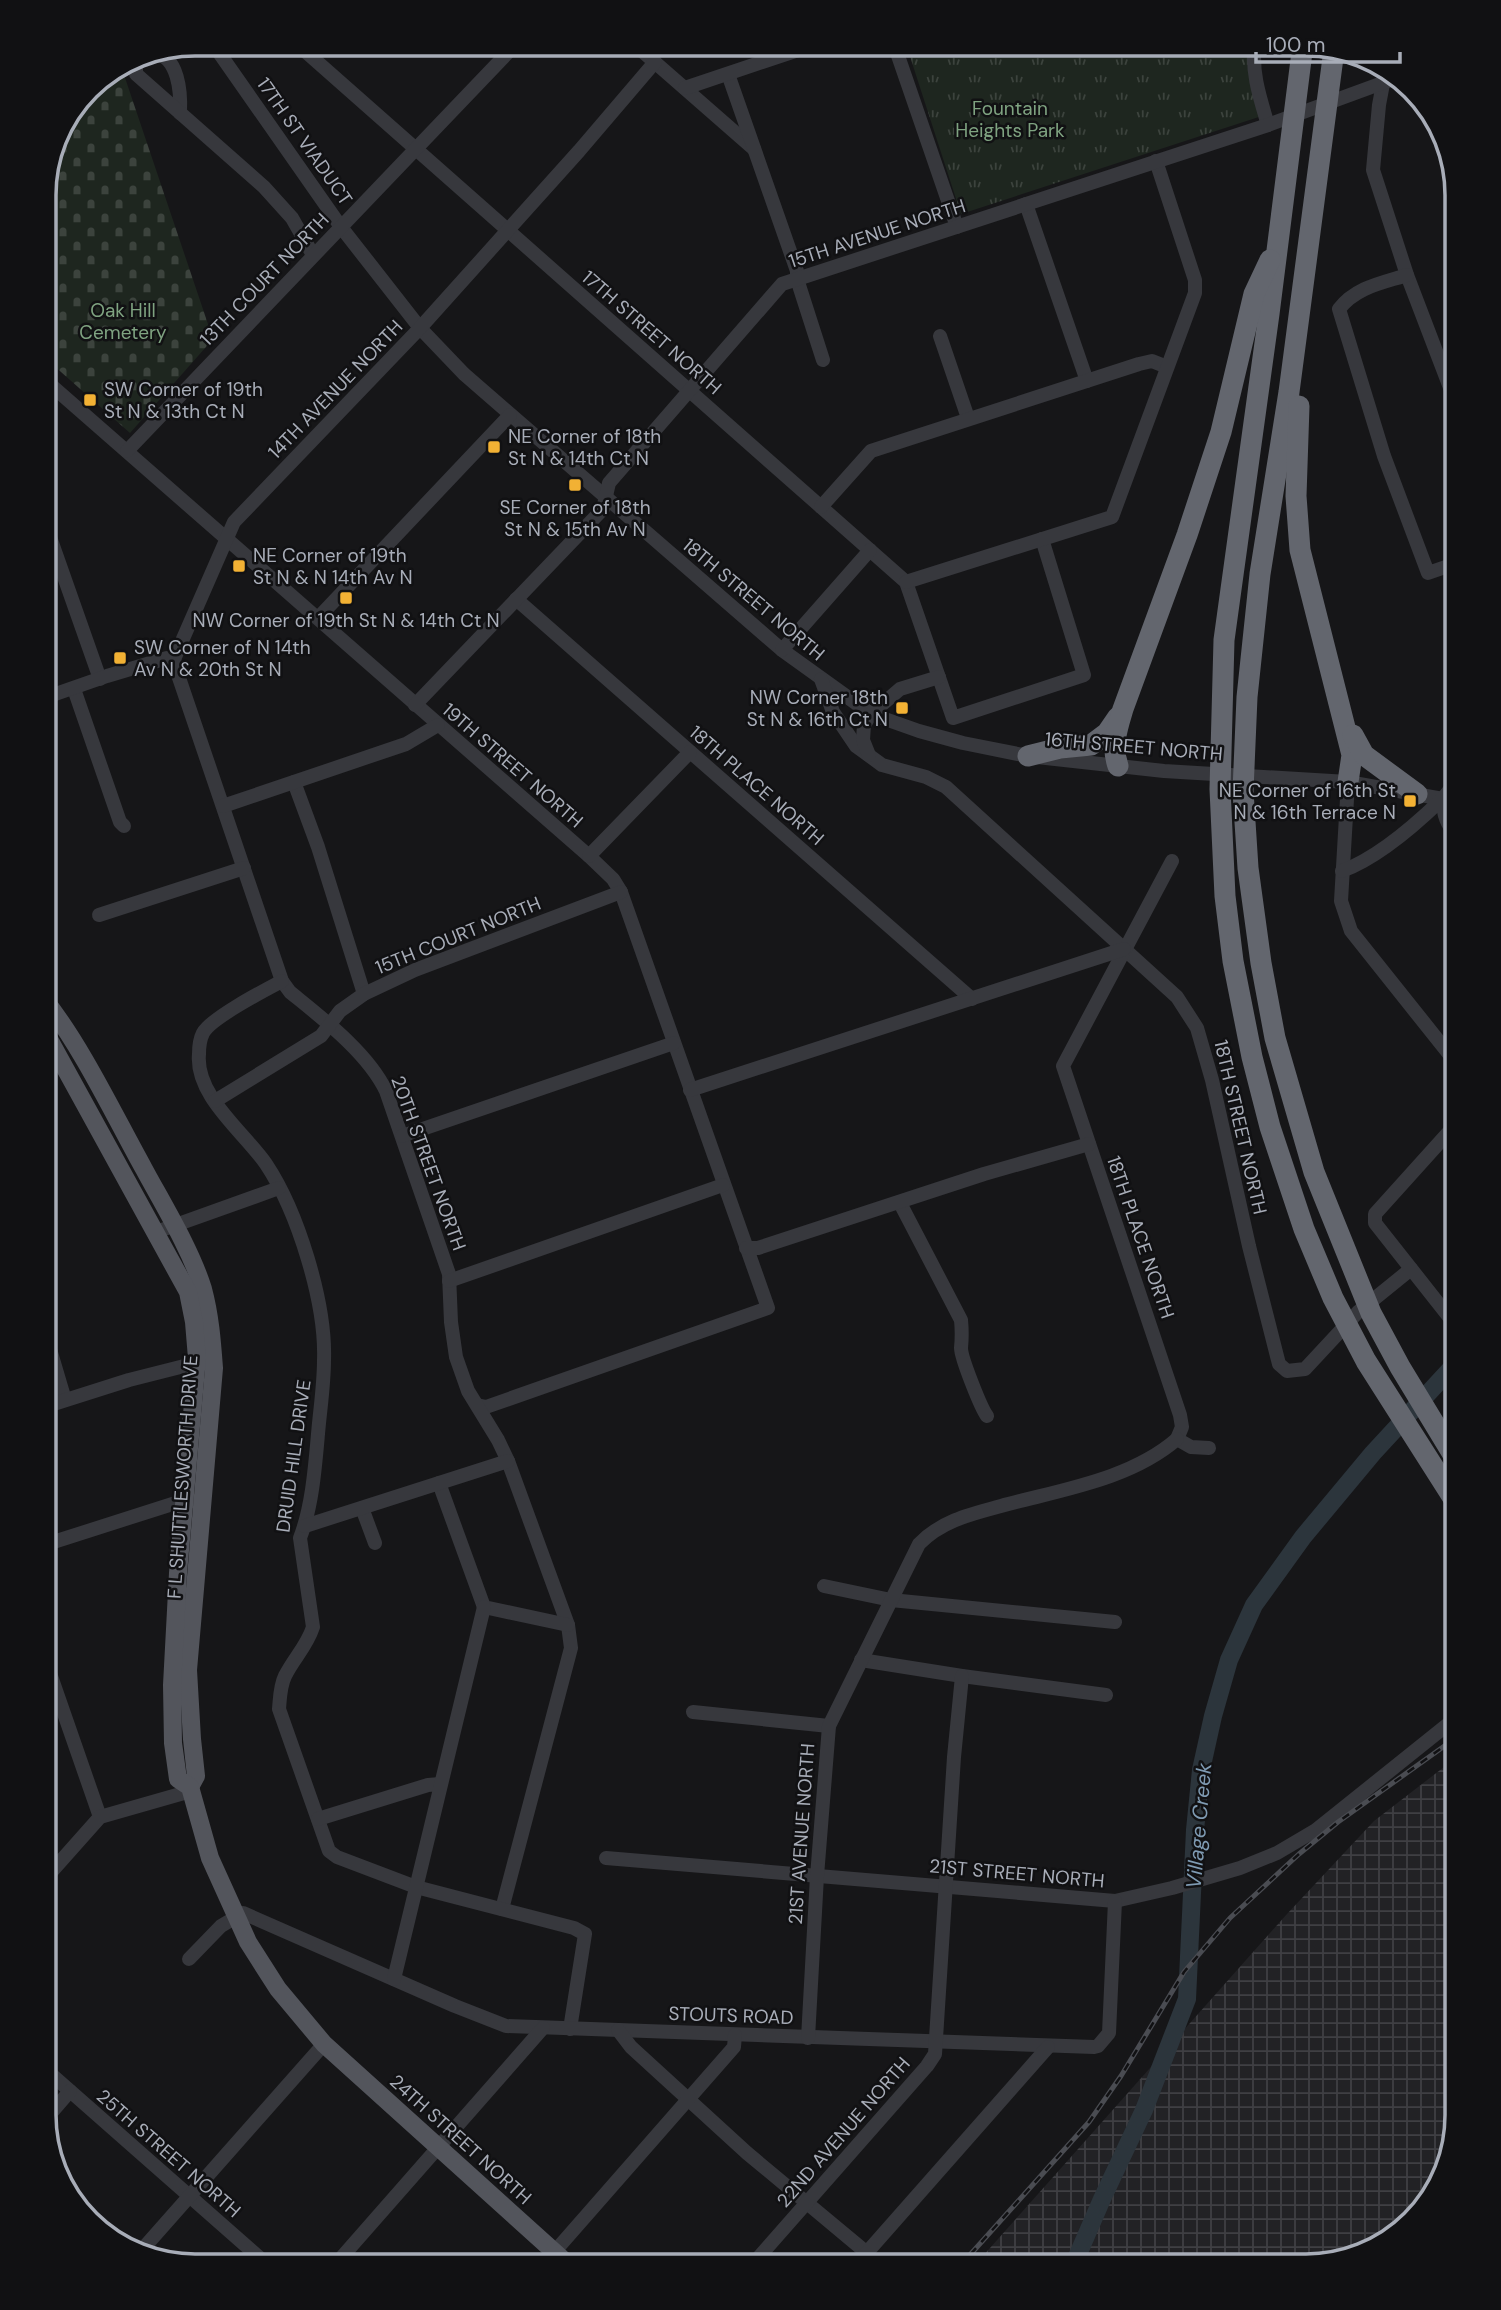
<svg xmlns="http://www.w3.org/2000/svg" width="1501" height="2310" viewBox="0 0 1501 2310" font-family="'DM Sans',sans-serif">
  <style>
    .industrial { fill: url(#industrial-grid) }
    .cemetery { fill: url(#cemetery-stones) }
    .park { fill: url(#park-tufts) }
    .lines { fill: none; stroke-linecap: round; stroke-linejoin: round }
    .river { stroke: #2c353c; stroke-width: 18 }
    .minor { stroke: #37383d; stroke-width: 14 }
    .major { stroke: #53555c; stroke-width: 18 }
    .highway { stroke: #63666e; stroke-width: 21 }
    .rail-casing { stroke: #4a4c52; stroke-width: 5 }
    .rail { stroke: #111113; stroke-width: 2.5; stroke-dasharray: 8; stroke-linecap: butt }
    .poi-dot { fill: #f2b134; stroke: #111113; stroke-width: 2.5 }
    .labels { text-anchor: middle; stroke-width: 5; stroke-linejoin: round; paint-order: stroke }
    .park-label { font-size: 19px; fill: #7fa381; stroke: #111113 }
    .street-label { font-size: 19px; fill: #a8adb8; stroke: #111113 }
    .poi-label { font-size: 19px; fill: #a8adb8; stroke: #111113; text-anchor: start }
    .water-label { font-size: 21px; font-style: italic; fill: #7f9bb3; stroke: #111113 }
    .rim { fill: none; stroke: #a8adb8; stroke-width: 3.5 }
  </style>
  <defs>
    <pattern id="industrial-grid" width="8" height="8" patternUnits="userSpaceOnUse" patternTransform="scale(1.75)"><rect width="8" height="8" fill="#222225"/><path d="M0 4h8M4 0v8" fill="none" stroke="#3f3f43"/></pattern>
    <pattern id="cemetery-stones" width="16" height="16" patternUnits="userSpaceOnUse" patternTransform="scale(1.75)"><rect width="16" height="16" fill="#1e261f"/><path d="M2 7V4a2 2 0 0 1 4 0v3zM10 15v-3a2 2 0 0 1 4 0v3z" fill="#3c433d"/></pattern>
    <pattern id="park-tufts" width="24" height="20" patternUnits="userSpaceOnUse" patternTransform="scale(1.75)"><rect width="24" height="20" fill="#1e261f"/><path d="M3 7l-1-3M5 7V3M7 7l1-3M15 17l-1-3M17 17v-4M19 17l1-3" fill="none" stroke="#3c433d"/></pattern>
  </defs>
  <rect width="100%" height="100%" fill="#161618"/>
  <polygon class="industrial" points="1457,1757 1457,2116 1437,2191 1381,2246 1307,2266 974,2266 1287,1914 1374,1821"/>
  <polygon class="cemetery" points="121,66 213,339 130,433 44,357 44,185 55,137 88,88"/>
  <polygon class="park" points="906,44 1248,44 1271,113 961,214"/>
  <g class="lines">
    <polyline class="river" points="1073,2266 1102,2199 1144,2110 1187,1999 1195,1830 1201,1770 1213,1716 1229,1660 1254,1605 1303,1537 1373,1453 1457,1362"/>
    <g class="minor">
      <polyline points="213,44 341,227 420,328 464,374 782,650 871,714 919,731 963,743 1028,756 1164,771 1348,782 1443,799 1457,804"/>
      <polyline points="297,44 906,582 953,718 1084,675 1042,539"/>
      <polyline points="634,44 754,149"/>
      <polyline points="894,44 957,227"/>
      <path d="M1255,44C1251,72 1260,98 1268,125"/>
      <path d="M153,52C179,56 181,93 180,113"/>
      <polyline points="142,54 136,59 136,74 264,187 292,218 313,255"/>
      <polyline points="1386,68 1379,105 1373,170 1407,275 1457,406"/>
      <polyline points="728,74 797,271 797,279 823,360"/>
      <polyline points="685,88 816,44"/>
      <polyline points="1026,204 1087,381"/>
      <path d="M1407,275C1382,283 1356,287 1339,309L1384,456L1428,573L1457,563"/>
      <polyline points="940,336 968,418"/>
      <polyline points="44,379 589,856 613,879 621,892 768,1308 486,1407 477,1405"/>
      <polyline points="127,451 516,44"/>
      <polyline points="821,507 871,451 1139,364 1152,361 1167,367"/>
      <polyline points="44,520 100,679"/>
      <polyline points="906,582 1112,517 1195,293 1195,280 1156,161"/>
      <polyline points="516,599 972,999"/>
      <polyline points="318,618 510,415"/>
      <polyline points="782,650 870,550"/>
      <path d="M174,663L282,981L290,992C322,1018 368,1053 386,1091L449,1274L451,1322L456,1357L468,1391L498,1440L508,1461L568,1625L571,1648L502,1909"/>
      <polyline points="174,663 175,657 234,522 420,328 579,151 655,62"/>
      <polyline points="821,679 833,712 856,746 882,765 926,777 946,787 1177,997 1197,1028 1212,1080 1249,1246 1279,1364 1287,1371 1305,1369 1358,1312 1411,1269"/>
      <polyline points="74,689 120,822 124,826"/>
      <polyline points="44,698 107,676 167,658 174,663"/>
      <polyline points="415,705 603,509 609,483 782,284 1268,125 1396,78"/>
      <polyline points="869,755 863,740 864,725 871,714 900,689 939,677"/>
      <polyline points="294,782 318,847 364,994"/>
      <polyline points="1348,782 1341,901 1351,931 1457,1064"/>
      <path d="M1443,799C1443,816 1447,824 1457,837"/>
      <polyline points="223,806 406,744 438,725"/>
      <polyline points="589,856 690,752"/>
      <polyline points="1172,861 1063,1066 1180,1415 1182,1427 1177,1439 1191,1447 1209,1448"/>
      <path d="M1342,871C1375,859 1414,826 1440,801C1447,795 1451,787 1457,780"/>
      <polyline points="99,915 244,868"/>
      <path d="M282,981C265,990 211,1018 203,1033C200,1039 199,1047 199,1054C195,1096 244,1132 266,1164C298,1212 326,1303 324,1360C324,1385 320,1410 318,1434C315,1468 312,1507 300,1538L313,1627C307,1646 294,1658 285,1676C280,1686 280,1698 279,1709L329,1851L337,1857L416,1887L574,1928L585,1934L570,2029"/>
      <polyline points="690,1090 1124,949"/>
      <polyline points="215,1101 321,1036 340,1011 364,994 415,970 621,892"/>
      <polyline points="402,1136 674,1043"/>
      <path d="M900,1203L961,1320C962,1330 962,1338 961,1348C961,1358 981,1408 987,1416"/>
      <polyline points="156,1232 279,1188"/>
      <polyline points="746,1248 758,1248 984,1174 1089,1144"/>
      <polyline points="449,1281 723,1185"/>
      <polyline points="1457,1327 1375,1223 1375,1214 1457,1123"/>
      <polyline points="44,1329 65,1400"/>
      <polyline points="44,1407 129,1380 204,1361"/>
      <polyline points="439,1483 484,1607 568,1625"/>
      <polyline points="362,1508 375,1543"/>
      <polyline points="305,1526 508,1461"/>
      <polyline points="44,1545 185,1500 193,1501"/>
      <polyline points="824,1586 891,1600 1115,1622"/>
      <polyline points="44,1656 100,1817"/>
      <polyline points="861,1660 962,1676 1106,1695"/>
      <polyline points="693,1712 829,1726"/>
      <polyline points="318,1819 428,1785 440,1784"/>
      <polyline points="606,1858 1115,1901 1172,1888 1240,1868 1277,1853 1316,1830 1457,1717"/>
      <polyline points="44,1880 100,1817 191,1791"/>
      <polyline points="189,1959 221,1926 243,1913 455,2006 506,2026 1094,2047 1098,2046 1109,2033 1115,1901"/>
      <polyline points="394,1979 484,1607"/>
      <polyline points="618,2030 631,2047 747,2153 867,2253"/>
      <path d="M808,2038L817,1876L829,1726L919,1544C941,1521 971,1514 1001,1506C1059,1490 1130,1480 1177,1439"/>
      <polyline points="44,2068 269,2266"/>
      <polyline points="45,2120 70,2091"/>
      <polyline points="141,2251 324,2044"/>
      <polyline points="334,2266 543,2028"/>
      <polyline points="542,2266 734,2047 735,2035"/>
      <polyline points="751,2266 927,2066 935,2054 954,1757 962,1676"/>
      <polyline points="855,2266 1048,2047"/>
    </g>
    <g class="major">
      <path d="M44,999C82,1047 114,1115 144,1169C164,1206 191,1250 203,1289C210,1315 212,1341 214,1368L188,1670L192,1739L196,1776L190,1787"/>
      <polyline points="44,1030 188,1292 194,1322 197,1358 178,1573 172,1685 173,1743 178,1779 190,1787 210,1858 248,1942 278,1989 324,2044 570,2266"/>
    </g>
    <g class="highway">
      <polyline points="1303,44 1269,314 1224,640 1220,789 1225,896 1233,961 1252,1057 1270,1127 1304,1229 1333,1298 1366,1361 1457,1504"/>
      <polyline points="1334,50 1289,392 1260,574 1247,697 1243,791 1248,868 1261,963 1275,1038 1314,1172 1371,1313 1400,1367 1457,1461"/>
      <polyline points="1299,406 1296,496 1300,550 1352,755 1348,782"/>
      <polyline points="1353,735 1364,755 1417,794"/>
      <polyline points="1028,756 1060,748 1091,745 1107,733 1118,717"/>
      <path d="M1118,766C1111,746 1117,729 1123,709L1187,535L1221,432L1254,294L1270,260"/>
    </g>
    <g class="rail-casing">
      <polyline id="rail" points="960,2266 1089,2122 1121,2076 1184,1972 1230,1918 1299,1854 1338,1822 1457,1737"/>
    </g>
    <use href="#rail" class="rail"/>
  </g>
  <g class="poi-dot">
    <rect x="83" y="393" width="14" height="14" rx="3.5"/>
    <rect x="487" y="440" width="14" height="14" rx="3.5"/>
    <rect x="568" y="478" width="14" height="14" rx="3.5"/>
    <rect x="232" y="559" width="14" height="14" rx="3.5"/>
    <rect x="339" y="591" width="14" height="14" rx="3.5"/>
    <rect x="113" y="651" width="14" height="14" rx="3.5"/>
    <rect x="895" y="701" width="14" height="14" rx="3.5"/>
    <rect x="1403" y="794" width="14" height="14" rx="3.5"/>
  </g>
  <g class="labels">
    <g class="park-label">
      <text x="1010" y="115">Fountain<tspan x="1010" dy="22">Heights Park</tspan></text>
      <text x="123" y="317">Oak Hill<tspan x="123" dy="22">Cemetery</tspan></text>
    </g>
    <g class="street-label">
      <text transform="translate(305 141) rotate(55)" y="7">17TH ST VIADUCT</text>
      <text transform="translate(877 233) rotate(-18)" y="7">15TH AVENUE NORTH</text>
      <text transform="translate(264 279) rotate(-46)" y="7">13TH COURT NORTH</text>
      <text transform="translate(652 332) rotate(41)" y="7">17TH STREET NORTH</text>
      <text transform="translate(335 389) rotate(-46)" y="7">14TH AVENUE NORTH</text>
      <text transform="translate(754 599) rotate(40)" y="7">18TH STREET NORTH</text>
      <text transform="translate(1134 746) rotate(5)" y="7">16TH STREET NORTH</text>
      <text transform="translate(513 765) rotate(41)" y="7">19TH STREET NORTH</text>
      <text transform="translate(757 785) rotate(41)" y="7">18TH PLACE NORTH</text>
      <text transform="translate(458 935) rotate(-22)" y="7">15TH COURT NORTH</text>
      <text transform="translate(1241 1127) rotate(77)" y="7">18TH STREET NORTH</text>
      <text transform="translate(429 1163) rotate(70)" y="7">20TH STREET NORTH</text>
      <text transform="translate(1141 1237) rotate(71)" y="7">18TH PLACE NORTH</text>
      <text transform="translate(293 1456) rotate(-82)" y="7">DRUID HILL DRIVE</text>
      <text transform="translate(182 1477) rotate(-86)" y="7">F L SHUTTLESWORTH DRIVE</text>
      <text transform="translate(801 1834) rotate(-86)" y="7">21ST AVENUE NORTH</text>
      <text transform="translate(1017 1873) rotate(5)" y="7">21ST STREET NORTH</text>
      <text transform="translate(731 2015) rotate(2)" y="7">STOUTS ROAD</text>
      <text transform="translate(843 2132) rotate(-49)" y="7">22ND AVENUE NORTH</text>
      <text transform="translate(461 2139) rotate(42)" y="7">24TH STREET NORTH</text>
      <text transform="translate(169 2153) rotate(41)" y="7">25TH STREET NORTH</text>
    </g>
    <g class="poi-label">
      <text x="104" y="396">SW Corner of 19th<tspan x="104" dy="22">St N &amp; 13th Ct N</tspan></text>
      <text x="508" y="443">NE Corner of 18th<tspan x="508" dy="22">St N &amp; 14th Ct N</tspan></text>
      <text x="575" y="514" text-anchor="middle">SE Corner of 18th<tspan x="575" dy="22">St N &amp; 15th Av N</tspan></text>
      <text x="253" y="562">NE Corner of 19th<tspan x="253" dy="22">St N &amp; N 14th Av N</tspan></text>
      <text x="346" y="627" text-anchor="middle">NW Corner of 19th St N &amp; 14th Ct N</text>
      <text x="134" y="654">SW Corner of N 14th<tspan x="134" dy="22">Av N &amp; 20th St N</tspan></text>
      <text x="888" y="704" text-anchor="end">NW Corner 18th<tspan x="888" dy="22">St N &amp; 16th Ct N</tspan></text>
      <text x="1396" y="797" text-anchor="end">NE Corner of 16th St<tspan x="1396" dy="22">N &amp; 16th Terrace N</tspan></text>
    </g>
    <g class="water-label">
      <text transform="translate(1199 1826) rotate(-85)" y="7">Village Creek</text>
    </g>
  </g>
  <path d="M0 0H1501V2310H0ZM195 56H1306A139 139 0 0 1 1445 195V2115A139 139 0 0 1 1306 2254H195A139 139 0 0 1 56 2115V195A139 139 0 0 1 195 56Z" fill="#111113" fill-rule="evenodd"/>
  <path class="rim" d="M195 56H1306A139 139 0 0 1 1445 195V2115A139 139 0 0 1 1306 2254H195A139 139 0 0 1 56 2115V195A139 139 0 0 1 195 56Z"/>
  <path d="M1256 52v10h144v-10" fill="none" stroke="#a8adb8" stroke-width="3.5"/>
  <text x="1266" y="52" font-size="21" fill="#a8adb8" stroke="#111113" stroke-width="5" paint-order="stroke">100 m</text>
</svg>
